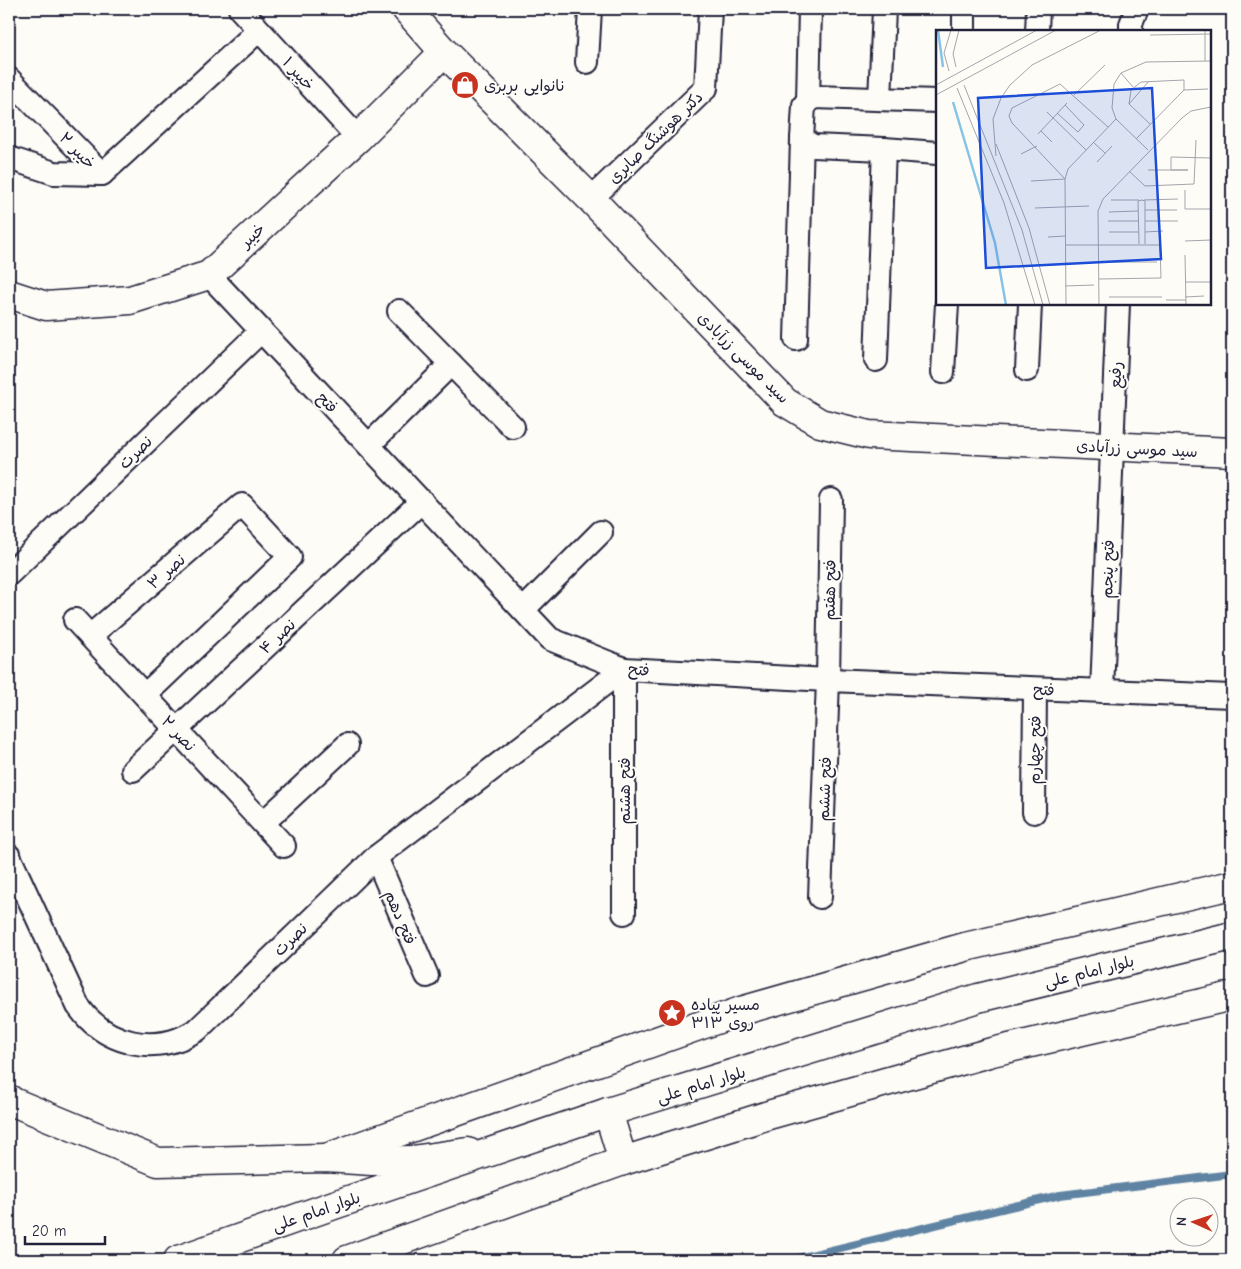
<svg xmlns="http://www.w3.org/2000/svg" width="1241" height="1269" viewBox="0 0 1241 1269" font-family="'Comic Neue','Playpen Sans Arabic',sans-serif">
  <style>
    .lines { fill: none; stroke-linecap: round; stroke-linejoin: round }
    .stream { stroke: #5f83a2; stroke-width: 8 }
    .minor-casing { stroke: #22223b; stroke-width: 26 }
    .tertiary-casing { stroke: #22223b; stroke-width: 31 }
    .secondary-casing { stroke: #22223b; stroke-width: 31 }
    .primary-casing { stroke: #22223b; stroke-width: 31 }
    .minor { stroke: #fdfcf7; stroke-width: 22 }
    .tertiary { stroke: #fdfcf7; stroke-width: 28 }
    .secondary { stroke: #fdfcf7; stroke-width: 28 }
    .primary { stroke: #fdfcf7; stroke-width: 28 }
    .labels { text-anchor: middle; stroke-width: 4; stroke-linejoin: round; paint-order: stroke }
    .street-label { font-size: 16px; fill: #22223b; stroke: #fdfcf7 }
    .poi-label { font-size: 16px; fill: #22223b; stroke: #fdfcf7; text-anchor: start }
    .inset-river { fill: none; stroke: #87c3e7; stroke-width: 2.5 }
    .inset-road { fill: none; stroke: #a5a5ac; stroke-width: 1 }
    .view { fill: #1d4ed8; fill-opacity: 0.15; stroke: #1d4ed8; stroke-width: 2.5 }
    .inset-edge { fill: none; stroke: #22223b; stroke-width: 2.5 }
  </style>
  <rect width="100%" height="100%" fill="#fdfcf7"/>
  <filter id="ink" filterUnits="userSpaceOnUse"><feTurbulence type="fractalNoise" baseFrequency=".02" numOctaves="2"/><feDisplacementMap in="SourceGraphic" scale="10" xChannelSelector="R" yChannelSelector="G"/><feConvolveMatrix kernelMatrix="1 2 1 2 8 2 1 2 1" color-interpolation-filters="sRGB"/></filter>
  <g filter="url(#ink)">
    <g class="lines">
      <polyline class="stream" points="790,1260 1060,1195 1232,1174"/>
      <g class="minor-casing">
        <g id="minor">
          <polyline points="240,9 358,138"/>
          <polyline points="964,31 964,9"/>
          <polyline points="1037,31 1038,9"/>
          <polyline points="1131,31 1131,24 1137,9"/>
          <polyline points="587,62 590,9"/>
          <polyline points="9,79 102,174 54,173 9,158"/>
          <polyline points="880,99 884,9"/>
          <polyline points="808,101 810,9"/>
          <polyline points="937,101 814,97 808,101 804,105 802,139 813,146 884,149 937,153"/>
          <polyline points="102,174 259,30"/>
          <polyline points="591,199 706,88 710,9"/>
          <polyline points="209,275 550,639 624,669 828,680 1232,696"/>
          <polyline points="399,311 513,427"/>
          <polyline points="796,339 802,139"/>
          <polyline points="876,360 884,149"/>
          <polyline points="1027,370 1030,304"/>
          <polyline points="943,372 947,304"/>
          <polyline points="369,445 451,364"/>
          <polyline points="9,574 261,331"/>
          <polyline points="523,610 601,532"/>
          <polyline points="75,620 284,846"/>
          <polyline points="90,636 242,505 290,557 145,695"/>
          <polyline points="624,669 624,913"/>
          <polyline points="1102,691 1118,304"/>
          <polyline points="133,770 422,501"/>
          <polyline points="1034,812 1035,689"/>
          <polyline points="263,823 347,745"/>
          <path d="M9,856L78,1006C82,1011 86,1017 91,1021C114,1043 149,1050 179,1039C185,1037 191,1033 197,1030L376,857L624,669"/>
          <polyline points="376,857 427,976"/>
          <polyline points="820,897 828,680 831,500"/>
        </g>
      </g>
      <g class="tertiary-casing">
        <g id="tertiary">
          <polyline points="406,9 444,52 591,199 785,402 820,423 869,435 1232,452"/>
          <polyline points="9,294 46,306 130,300 209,275 358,138 444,52"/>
        </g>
      </g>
      <g class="secondary-casing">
        <g id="secondary">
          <polyline points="9,1099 13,1102 158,1162 326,1158 372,1161 412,1160 468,1152"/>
          <polyline points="326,1158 741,1011 965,947 1232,885"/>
        </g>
      </g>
      <g class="primary-casing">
        <g id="primary">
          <polyline points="608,1112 623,1161"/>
          <polyline points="178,1260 334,1205 608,1112 978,998 1232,936"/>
          <polyline points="347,1260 623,1161 772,1114 992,1052 1232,996"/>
        </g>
      </g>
      <use href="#minor" class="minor"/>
      <use href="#tertiary" class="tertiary"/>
      <use href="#secondary" class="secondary"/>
      <use href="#primary" class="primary"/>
    </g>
  </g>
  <defs>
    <g id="shop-disc" transform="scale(1.4375)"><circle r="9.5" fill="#c8321e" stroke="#fdfcf7"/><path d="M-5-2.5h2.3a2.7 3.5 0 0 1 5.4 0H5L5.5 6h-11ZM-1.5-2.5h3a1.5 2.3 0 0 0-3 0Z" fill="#fff"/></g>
    <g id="sight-disc" transform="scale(1.4375)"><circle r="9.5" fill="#c8321e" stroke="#fdfcf7"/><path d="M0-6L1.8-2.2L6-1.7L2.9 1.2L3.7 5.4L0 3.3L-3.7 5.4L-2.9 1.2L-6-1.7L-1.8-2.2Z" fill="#fff"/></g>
  </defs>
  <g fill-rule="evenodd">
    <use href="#shop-disc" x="465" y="85"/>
    <use href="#sight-disc" x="672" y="1013"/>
  </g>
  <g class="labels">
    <g class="street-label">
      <text transform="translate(299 73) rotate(48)" y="6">خیبر ۱</text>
      <text transform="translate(655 137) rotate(-44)" y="6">دکتر هوشنگ صابری</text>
      <text transform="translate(78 150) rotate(46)" y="6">خیبر ۲</text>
      <text transform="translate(252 235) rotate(-43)" y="6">خیبر</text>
      <text transform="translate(744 357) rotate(45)" y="6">سید موسی زرآبادی</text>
      <text transform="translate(1115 375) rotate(-88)" y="6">رفیع</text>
      <text transform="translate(328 402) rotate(47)" y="6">فتح</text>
      <text transform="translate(1137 448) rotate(3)" y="6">سید موسی زرآبادی</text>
      <text transform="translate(135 452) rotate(-44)" y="6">نصرت</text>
      <text transform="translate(1107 569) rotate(-88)" y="6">فتح پنجم</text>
      <text transform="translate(166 571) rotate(-41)" y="6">نصر ۳</text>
      <text transform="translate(829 590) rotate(-89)" y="6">فتح هفتم</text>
      <text transform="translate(277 636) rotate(-43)" y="6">نصر ۴</text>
      <text transform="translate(639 669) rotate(5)" y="6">فتح</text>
      <text transform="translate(1044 689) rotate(2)" y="6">فتح</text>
      <text transform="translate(179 733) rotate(47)" y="6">نصر ۲</text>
      <text transform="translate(1034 750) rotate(-89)" y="6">فتح چهارم</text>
      <text transform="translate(824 789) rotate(-88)" y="6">فتح ششم</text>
      <text transform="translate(624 791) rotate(-90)" y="6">فتح هشتم</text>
      <text transform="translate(401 917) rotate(67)" y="6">فتح دهم</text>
      <text transform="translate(290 939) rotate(-44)" y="6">نصرت</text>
      <text transform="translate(1089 971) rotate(-14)" y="6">بلوار امام علی</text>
      <text transform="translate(701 1084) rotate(-17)" y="6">بلوار امام علی</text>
      <text transform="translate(316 1211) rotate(-19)" y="6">بلوار امام علی</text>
    </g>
    <g class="poi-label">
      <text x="484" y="91">نانوایی بربری</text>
      <text x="691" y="1010">مسیر پیاده<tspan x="691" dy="18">روی ۳۱۳</tspan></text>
    </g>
  </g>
  <g transform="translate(936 30)">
    <rect width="275" height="275" fill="#fdfcf7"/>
    <path class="inset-river" d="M2,0L7,37M17,72L59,213L70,275"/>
    <path class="inset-road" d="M269,0V31M214,5L275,4M20,37L17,24L23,0M13,41L8,23L15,0M185,43L197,57M213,51L193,74L195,60L205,52L248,50V60M0,55L101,0M28,55L86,200L107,275M21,58L68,173L99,275M248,60L272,59M0,65L120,0M138,65L169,35M193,74L214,94M111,82L150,120M121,83L142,102L148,95L129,75M105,101L116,112M102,104L131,73M200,109L248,60M157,112L169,123M60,114L93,198L114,275M212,120L180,89L176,78L178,54L185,43L210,32L275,31M85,124L101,116M60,126L57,89L65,68L74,55L96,35L165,0M161,132L176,116M212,140H252H235V127L275,128M193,141L209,156L258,154L260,110M129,149L76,93L73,86L76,78L124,54L172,97M95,151L129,149M249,160V179H275M175,170H203M208,170L242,169M99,178L153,176M209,180H241M173,182L202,181M172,191H202M209,191H242M173,202H202M209,202L227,201M112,207L129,206M249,211L275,210M203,214L202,171L206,170L209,171V214M129,215H224L225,248L163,249M249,225L250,275M163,232H221M112,235L129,234M249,252H275M129,256L158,255M173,267H226M249,267L268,266M230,270H250M130,275L129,149L132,139L180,89M163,275L162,181L167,169L246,88L255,81L275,77"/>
    <path class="view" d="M216,58L225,229L50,238L42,68Z"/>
    <rect width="275" height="275" class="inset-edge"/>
  </g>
  <rect width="1241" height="1269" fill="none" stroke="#fdfcf7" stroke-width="30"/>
  <rect x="15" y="15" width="1211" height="1239" fill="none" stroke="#22223b" stroke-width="2" filter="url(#ink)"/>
  <g transform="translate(1194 1222) rotate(273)"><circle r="24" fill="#fdfcf7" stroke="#a5a5ac"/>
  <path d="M0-4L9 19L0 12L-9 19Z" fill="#c8321e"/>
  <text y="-8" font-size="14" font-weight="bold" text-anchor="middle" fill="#22223b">N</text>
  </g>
  <path d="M25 1236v8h80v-8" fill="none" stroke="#22223b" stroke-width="2.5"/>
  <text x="32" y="1236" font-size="15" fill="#22223b" stroke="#fdfcf7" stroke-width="4" paint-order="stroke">20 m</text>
</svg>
